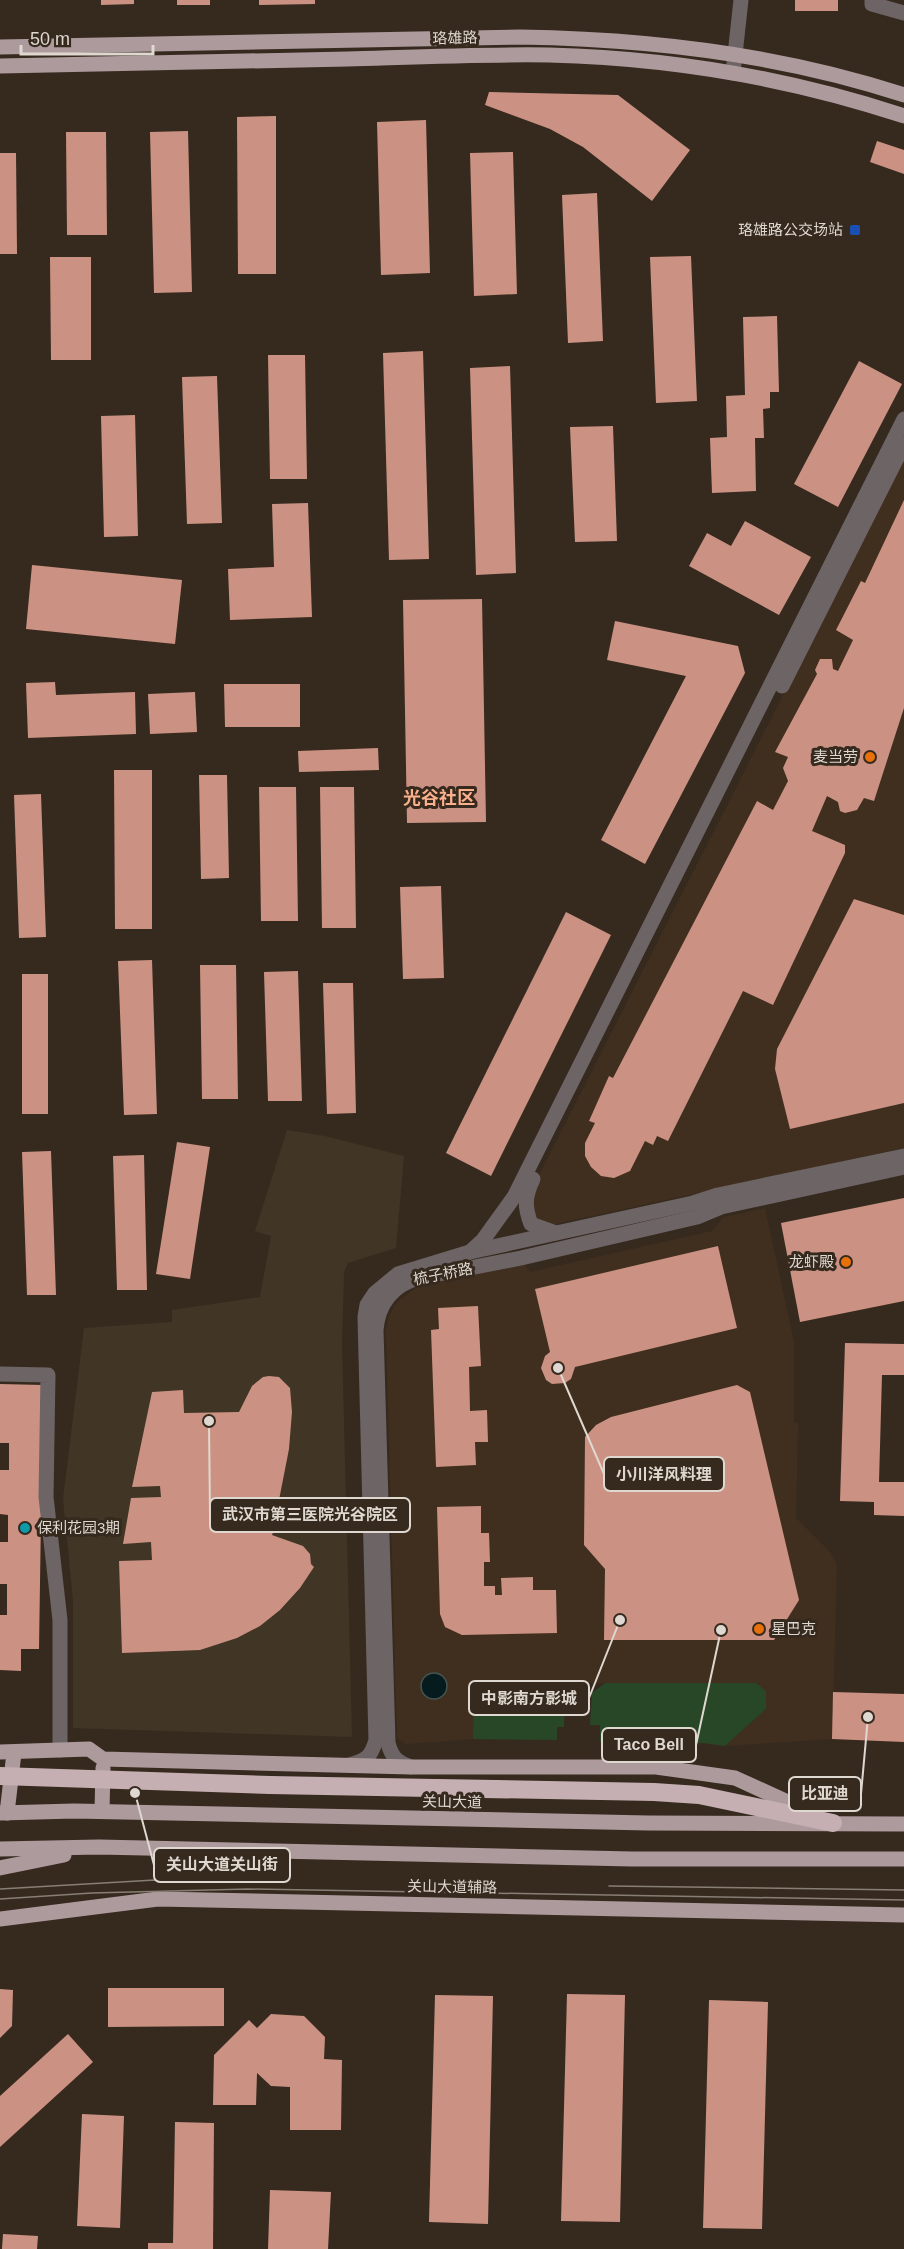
<svg xmlns="http://www.w3.org/2000/svg" width="904" height="2249" viewBox="0 0 904 2249" font-family="Helvetica,'Noto Sans SC',sans-serif">
  <style>
    .built { fill: #402f1f }
    .medical { fill: #413526 }
    .green { fill: #284727 }
    .water { fill: #051b1e; stroke: #465453; stroke-width: 1.5 }
    .building { fill: #cb9283 }
    .lines { fill: none; stroke-linecap: round; stroke-linejoin: round }
    .minor { stroke: #6d6465; stroke-width: 15 }
    .major { stroke: #ad9a9d; stroke-width: 15 }
    .highway { stroke: #c6afb2; stroke-width: 18 }
    .tram { stroke: #877e74; stroke-width: 1.5 }
    .highway-bridge { stroke: #c6afb2; stroke-width: 18 }
    .transit-dot { fill: #1a4fb4; stroke: #362a1f; stroke-width: 2 }
    .food-dot { fill: #e8710a; stroke: #362a1f; stroke-width: 2 }
    .culture-dot { fill: #0f9aa8; stroke: #362a1f; stroke-width: 2 }
    .labels { text-anchor: middle; stroke-width: 6; stroke-linejoin: round; paint-order: stroke }
    .street-label { font-size: 15px; fill: #dfd8d0; stroke: #362a1f }
    .poi-label { font-size: 15px; fill: #dfd8d0; stroke: #362a1f; text-anchor: end }
    .quarter-label { font-size: 18px; font-weight: bold; fill: #fab08c; stroke: #362a1f }
    .leader { fill: none; stroke: #dfd8d0; stroke-width: 2 }
    .callout-dot { fill: #dfd8d0; stroke: #362a1f; stroke-width: 2 }
    .callout { fill: #362a1f; stroke: #dfd8d0; stroke-width: 2 }
    .callout-label { font-size: 16px; text-anchor: middle; font-weight: bold; fill: #dfd8d0 }
  </style>
  <rect width="100%" height="100%" fill="#362a1f"/>
  <g class="built">
    <polygon points="904,457 904,1148 551,1225 539,1220 534,1212 531,1191"/>
    <polygon points="765,1208 794,1342 794,1423 798,1423 796,1518 831,1553 837,1565 832,1739 725,1746 766,1709 755,1683 475,1683 473,1739 406,1744 397,1738 386,1332 388,1318 396,1303 413,1290 424,1285 522,1262 530,1272 712,1231 724,1217"/>
  </g>
  <polygon class="medical" points="287,1130 325,1136 404,1156 396,1248 348,1263 344,1272 342,1343 352,1737 73,1728 73,1600 63,1499 84,1328 172,1322 172,1310 260,1297 271,1236 255,1231"/>
  <g class="green">
    <polygon points="474,1683 554,1683 565,1694 564,1727 557,1727 557,1740 473,1739"/>
    <polygon points="605,1683 756,1683 766,1691 766,1709 725,1746 703,1743 600,1742 600,1725 590,1725 592,1693"/>
  </g>
  <circle class="water" cx="434" cy="1686" r="13"/>
  <g class="building">
    <polygon points="101,0 134,0 134,4 101,5"/>
    <rect x="177" y="0" width="33" height="5"/>
    <polygon points="259,0 315,0 315,4 259,5"/>
    <rect x="795" y="0" width="43" height="11"/>
    <polygon points="489,92 618,95 690,150 652,201 583,147 550,129 485,105"/>
    <polygon points="276,116 276,274 238,274 237,117"/>
    <polygon points="426,120 430,273 381,275 377,122"/>
    <polygon points="188,131 192,292 154,293 150,132"/>
    <polygon points="66,132 106,132 107,235 67,235"/>
    <polygon points="877,141 904,150 904,174 870,162"/>
    <polygon points="513,152 517,294 474,296 470,153"/>
    <polygon points="0,153 16,153 17,254 0,254"/>
    <polygon points="597,193 603,341 568,343 562,195"/>
    <polygon points="691,256 697,401 656,403 650,257"/>
    <polygon points="50,257 91,257 91,360 51,360"/>
    <polygon points="777,316 779,392 770,392 770,408 763,409 764,438 755,438 756,491 712,493 710,438 727,437 726,396 745,395 743,317"/>
    <polygon points="423,351 429,559 389,560 383,353"/>
    <polygon points="268,355 305,355 307,479 270,479"/>
    <polygon points="859,361 902,384 838,507 794,484"/>
    <polygon points="510,366 516,573 476,575 470,368"/>
    <polygon points="217,376 222,523 187,524 182,377"/>
    <polygon points="135,415 138,536 104,537 101,416"/>
    <polygon points="613,426 617,541 575,542 570,427"/>
    <polygon points="904,500 904,708 874,801 864,798 857,810 845,813 840,811 838,802 827,796 812,831 845,845 845,853 773,1005 743,991 668,1141 657,1136 653,1145 645,1141 630,1171 614,1178 601,1176 591,1167 585,1156 585,1143 595,1123 589,1121 609,1076 613,1078 757,801 773,810 788,781 783,768 788,757 775,752 817,674 815,670 820,659 832,659 833,669 838,671 853,640 836,630 861,581 865,583"/>
    <polygon points="308,503 312,617 230,620 228,569 274,567 272,504"/>
    <polygon points="745,521 811,557 779,615 689,566 707,533 731,546"/>
    <polygon points="32,565 182,580 175,644 26,629"/>
    <polygon points="482,599 486,822 407,823 403,600"/>
    <polygon points="615,621 738,646 745,673 645,864 601,840 686,676 607,660"/>
    <polygon points="55,682 56,695 135,692 136,734 28,738 26,683"/>
    <polygon points="224,684 300,684 300,727 225,727"/>
    <polygon points="195,692 197,732 150,734 148,694"/>
    <polygon points="378,748 379,770 299,772 298,751"/>
    <polygon points="114,770 152,770 152,929 115,929"/>
    <polygon points="199,775 227,775 229,878 201,879"/>
    <polygon points="259,787 296,787 298,921 261,921"/>
    <polygon points="320,787 354,787 356,928 322,928"/>
    <polygon points="41,794 46,937 19,938 14,795"/>
    <polygon points="441,886 444,978 403,979 400,887"/>
    <polygon points="854,899 904,915 904,1103 790,1129 775,1069 777,1049"/>
    <polygon points="566,912 611,935 491,1176 446,1153"/>
    <polygon points="152,960 157,1114 124,1115 118,961"/>
    <polygon points="200,965 236,965 238,1099 202,1099"/>
    <polygon points="298,971 302,1101 268,1101 264,972"/>
    <rect x="22" y="974" width="26" height="140"/>
    <polygon points="323,983 353,983 356,1113 327,1114"/>
    <polygon points="177,1142 210,1147 190,1279 156,1274"/>
    <polygon points="51,1151 56,1295 27,1295 22,1152"/>
    <polygon points="144,1155 147,1290 117,1290 113,1156"/>
    <polygon points="904,1198 904,1301 800,1322 781,1223"/>
    <polygon points="718,1246 737,1328 575,1367 571,1379 565,1383 552,1384 546,1380 541,1368 545,1356 550,1352 535,1289"/>
    <polygon points="478,1306 481,1366 469,1367 470,1411 487,1410 488,1442 475,1442 476,1465 436,1467 431,1330 439,1329 438,1308"/>
    <polygon points="845,1343 904,1344 904,1375 882,1375 879,1482 904,1482 904,1516 874,1515 874,1502 840,1501"/>
    <polygon points="269,1376 279,1377 290,1388 292,1412 289,1449 279,1500 285,1501 272,1535 303,1546 310,1554 311,1564 314,1567 300,1588 280,1610 260,1626 237,1638 200,1650 122,1653 119,1561 152,1560 151,1542 123,1544 131,1498 161,1497 160,1486 132,1487 152,1392 183,1390 184,1413 239,1412 252,1386 263,1377"/>
    <polygon points="0,1384 43,1385 39,1649 21,1649 21,1671 0,1670 0,1615 7,1615 7,1584 0,1584 0,1542 8,1542 8,1515 0,1514 0,1470 9,1470 9,1443 0,1443"/>
    <polygon points="737,1385 750,1392 799,1600 774,1640 604,1640 605,1569 584,1545 585,1437 596,1425 611,1417"/>
    <polygon points="481,1506 481,1533 489,1533 490,1562 484,1562 484,1586 495,1586 495,1595 502,1595 501,1578 533,1577 533,1590 556,1590 557,1633 462,1635 445,1627 440,1614 437,1507"/>
    <polygon points="833,1692 904,1694 904,1742 832,1739"/>
    <polygon points="108,1988 224,1988 224,2026 108,2027"/>
    <polygon points="0,1989 13,1990 12,2026 0,2038"/>
    <polygon points="567,1994 625,1995 620,2222 561,2221"/>
    <polygon points="435,1995 493,1996 488,2224 429,2222"/>
    <polygon points="709,2000 768,2002 762,2229 703,2228"/>
    <polygon points="271,2014 304,2016 325,2037 324,2059 342,2060 341,2130 290,2130 290,2087 271,2086 257,2073 256,2105 213,2105 214,2055 249,2020 257,2028"/>
    <polygon points="68,2034 93,2062 0,2147 0,2096"/>
    <polygon points="82,2114 124,2116 120,2228 77,2226"/>
    <polygon points="175,2122 214,2123 213,2249 148,2249 148,2243 173,2243"/>
    <polygon points="270,2190 331,2192 328,2249 268,2249"/>
    <polygon points="3,2234 38,2236 37,2249 2,2249"/>
  </g>
  <g class="lines">
    <g class="minor">
      <polyline points="872,0 872,4 904,13"/>
      <polyline points="733,73 741,0"/>
      <polyline points="782,686 904,444"/>
      <path d="M533,1179C525,1196 524,1206 531,1224L556,1233"/>
      <polyline points="470,1252 483,1240 514,1197 904,419"/>
      <polyline points="0,1374 48,1375 46,1497 60,1620 60,1750"/>
      <path d="M349,1765C366,1761 371,1757 376,1740L365,1317L367,1305L375,1293L398,1274L470,1252L693,1203L718,1195L904,1156"/>
      <path d="M411,1767C397,1762 392,1758 388,1743L376,1330C378,1304 393,1285 418,1278L521,1258L697,1217L721,1207L904,1167"/>
    </g>
    <g class="major">
      <path d="M0,47L520,37C650,39 780,54 904,95"/>
      <path d="M0,66C116,63 232,61 348,59C415,57 482,54 549,55C670,58 789,78 904,116"/>
      <polyline points="0,1752 89,1749 103,1759 411,1767 656,1767 735,1778 814,1814"/>
      <polyline points="102,1811 103,1768"/>
      <polyline points="0,1813 74,1811 648,1823 904,1824"/>
      <polyline points="7,1813 14,1753"/>
      <polyline points="0,1849 99,1847 632,1859 904,1859"/>
      <polyline points="0,1868 64,1855"/>
      <polyline points="0,1919 158,1899 904,1915"/>
    </g>
    <polyline class="highway" points="270,1785 654,1792 699,1795 833,1823"/>
    <g class="tram">
      <polyline points="609,1886 904,1890"/>
      <polyline points="0,1889 155,1880 222,1881"/>
      <polyline points="0,1899 92,1893 248,1889 904,1900"/>
    </g>
    <polyline class="highway-bridge" points="0,1776 270,1785"/>
  </g>
  <rect class="transit-dot" x="849" y="224" width="12" height="12" rx="3"/>
  <g class="food-dot">
    <circle cx="870" cy="757" r="6"/>
    <circle cx="846" cy="1262" r="6"/>
    <circle cx="759" cy="1629" r="6"/>
  </g>
  <circle class="culture-dot" cx="25" cy="1528" r="6"/>
  <g class="labels">
    <g class="street-label">
      <text transform="translate(455 38) rotate(-1)" y="5">珞雄路</text>
      <text transform="translate(443 1274) rotate(-11)" y="5">梳子桥路</text>
      <text transform="translate(452 1802) rotate(1)" y="5">关山大道</text>
      <text transform="translate(452 1887) rotate(1)" y="5">关山大道辅路</text>
    </g>
    <g class="poi-label">
      <text x="843" y="235">珞雄路公交场站</text>
      <text x="858" y="762">麦当劳</text>
      <text x="834" y="1267">龙虾殿</text>
      <text x="37" y="1533" text-anchor="start">保利花园3期</text>
      <text x="771" y="1634" text-anchor="start">星巴克</text>
    </g>
    <g class="quarter-label">
      <text x="439" y="804">光谷社区</text>
    </g>
  </g>
  <path class="leader" d="M558 1368L604 1474M209 1421L210 1515M620 1620L589 1698M721 1630L696 1745M868 1717L861 1794M135 1793L154 1865"/>
  <g class="callout-dot">
    <circle cx="558" cy="1368" r="6"/>
    <circle cx="209" cy="1421" r="6"/>
    <circle cx="620" cy="1620" r="6"/>
    <circle cx="721" cy="1630" r="6"/>
    <circle cx="868" cy="1717" r="6"/>
    <circle cx="135" cy="1793" r="6"/>
  </g>
  <g class="callout">
    <rect x="604" y="1457" width="120" height="34" rx="6"/>
    <rect x="210" y="1498" width="200" height="34" rx="6"/>
    <rect x="469" y="1681" width="120" height="34" rx="6"/>
    <rect x="602" y="1728" width="94" height="34" rx="6"/>
    <rect x="789" y="1777" width="72" height="34" rx="6"/>
    <rect x="154" y="1848" width="136" height="34" rx="6"/>
  </g>
  <g class="callout-label">
    <text x="664" y="1480">小川洋风料理</text>
    <text x="310" y="1520">武汉市第三医院光谷院区</text>
    <text x="529" y="1704">中影南方影城</text>
    <text x="649" y="1750">Taco Bell</text>
    <text x="825" y="1799">比亚迪</text>
    <text x="222" y="1870">关山大道关山街</text>
  </g>
  <path d="M21 45v9h132v-9" fill="none" stroke="#dfd8d0" stroke-width="3"/>
  <text x="30" y="45" font-size="18" fill="#dfd8d0" stroke="#362a1f" stroke-width="4.5" paint-order="stroke">50 m</text>
</svg>
